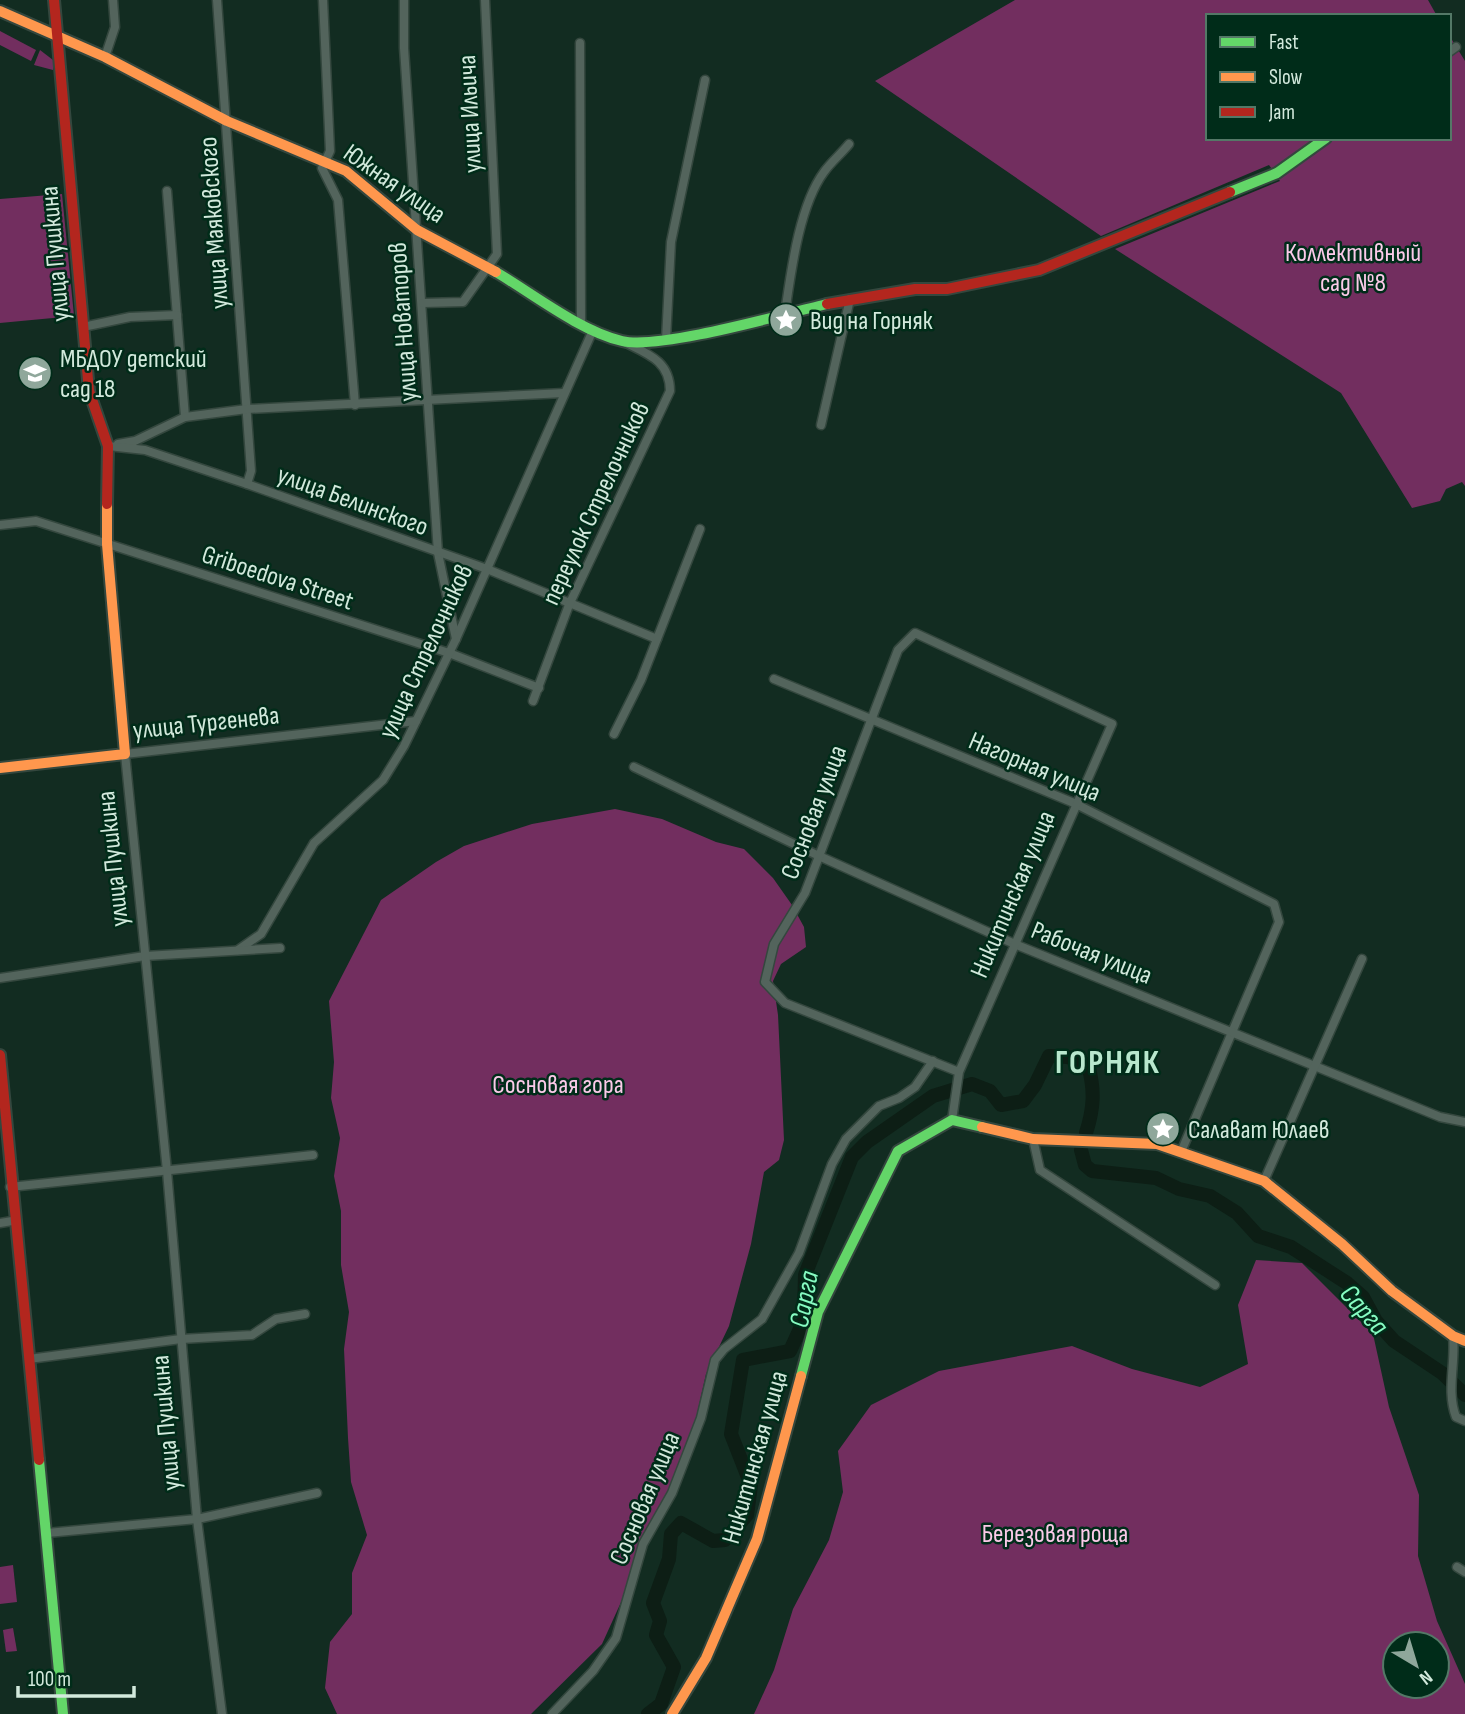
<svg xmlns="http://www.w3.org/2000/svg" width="1465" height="1714" viewBox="0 0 1465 1714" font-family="'Sofia Sans Condensed',sans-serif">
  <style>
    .green { fill: #722e5f; fill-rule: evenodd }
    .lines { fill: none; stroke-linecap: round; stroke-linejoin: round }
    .river { stroke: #0d1e15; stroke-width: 14 }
    .street-casing { stroke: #34473e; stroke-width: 11 }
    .fast-casing { stroke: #34473e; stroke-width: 14 }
    .slow-casing { stroke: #34473e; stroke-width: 14 }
    .jam-casing { stroke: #34473e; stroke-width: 14 }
    .street { stroke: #53645c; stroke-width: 8 }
    .fast { stroke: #63d668; stroke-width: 10 }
    .slow { stroke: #ff974d; stroke-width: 10 }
    .jam { stroke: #b3261e; stroke-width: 10 }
    .labels { text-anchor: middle; stroke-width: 5; stroke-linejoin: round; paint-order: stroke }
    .street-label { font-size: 26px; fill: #d2e9dc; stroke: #002c19 }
    .park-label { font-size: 26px; fill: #fbcae9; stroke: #002c19 }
    .poi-label { font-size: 26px; fill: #d2e9dc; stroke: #002c19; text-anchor: start }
    .water-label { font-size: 28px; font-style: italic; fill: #86fcc2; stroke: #002c19 }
    .district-label { font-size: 33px; font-weight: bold; letter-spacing: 2px; fill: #b8e7cd; stroke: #002c19 }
  </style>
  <rect width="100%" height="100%" fill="#122c21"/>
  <g class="green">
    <polygon points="1015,0 1428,0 1437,16 1208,16 1208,138 1449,138 1449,35 1465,61 1465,486 1462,482 1446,489 1440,501 1412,508 1341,393 1115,249 1280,181 1269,165 1101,236 875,81"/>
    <polygon points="0,31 36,50 31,61 0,45"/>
    <polygon points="40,50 53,60 53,70 34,65"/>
    <polygon points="62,194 74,316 0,323 0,199"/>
    <polygon points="615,809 662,819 716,842 744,849 773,878 792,905 804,927 806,947 781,964 773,981 778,1015 784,1140 779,1160 764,1172 751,1244 729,1326 706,1374 695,1423 669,1491 644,1534 622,1600 602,1644 531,1714 337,1714 325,1688 330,1642 352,1614 352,1573 367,1535 351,1482 348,1438 344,1349 349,1312 341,1265 341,1211 334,1176 340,1138 331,1098 334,1062 329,1001 381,900 436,862 464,846 532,824"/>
    <path d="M1256,1260L1302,1263L1373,1334L1389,1407L1419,1495L1418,1556L1437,1621L1465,1684V1714H754L774,1670L793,1609L829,1540L843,1492L838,1451L871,1405L939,1371L1072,1346L1132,1369L1200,1387L1248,1364L1238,1305ZM1395,1644H1437V1686H1395Z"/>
    <polygon points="13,1565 17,1602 0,1604 0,1567"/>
    <polygon points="13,1628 17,1651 6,1652 3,1630"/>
  </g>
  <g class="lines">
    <g class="river">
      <polyline points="1081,1150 1085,1165 1092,1171 1156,1178 1179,1189 1210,1196 1237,1213 1258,1236 1291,1247 1347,1283 1363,1297 1376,1321 1394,1341 1442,1373 1465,1395"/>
      <path d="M648,1714L661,1704L674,1667L656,1635L660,1621L653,1603L669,1559L671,1534L681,1523L713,1541L725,1540L747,1515L751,1485L731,1434L743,1360L790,1351L804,1320L805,1275L852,1157L867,1142L933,1096L972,1084L990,1091L1001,1105L1023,1101L1035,1085L1049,1056L1068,1057L1088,1065C1095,1090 1094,1108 1086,1133"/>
    </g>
    <g class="street-casing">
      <g id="street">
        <polyline points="217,0 251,471 247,484"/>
        <polyline points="323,0 330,151 322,168 338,200 355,405"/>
        <polyline points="404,0 404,48 438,553 456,639"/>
        <polyline points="580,43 581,321"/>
        <polyline points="1449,52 1456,47"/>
        <polyline points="105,57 115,27 113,0"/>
        <polyline points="167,191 185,417"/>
        <polyline points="423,303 463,302 497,254 485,0"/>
        <path d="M785,313C791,272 799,206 824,172C831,162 841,154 849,144"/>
        <polyline points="83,327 130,317 177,315"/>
        <polyline points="666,340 671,242 705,80"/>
        <polyline points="821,425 850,299"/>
        <polyline points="118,444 135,441 185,417 247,409 564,393"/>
        <polyline points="108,446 145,450 247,484 487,569 657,639"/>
        <polyline points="0,525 36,521 449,653 539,688"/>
        <polyline points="774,679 1074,803 1274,904 1279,922 1181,1152"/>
        <path d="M533,701L569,605L670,391C670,361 648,354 624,342"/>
        <polyline points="614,734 641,680 700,529"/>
        <polyline points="634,767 819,856 1017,945 1440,1117 1465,1122"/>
        <polyline points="238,950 261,934 314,843 383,780 404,746 456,639 593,330"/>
        <polyline points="0,978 145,956 280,948"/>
        <polyline points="952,1120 959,1072 1112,724 915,633 898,650 805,893 774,944 765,982 785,1003 959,1072"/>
        <polyline points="1033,1139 1040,1170 1215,1285"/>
        <polyline points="1264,1181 1362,959"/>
        <polyline points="10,1187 313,1155"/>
        <polyline points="0,1223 12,1221"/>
        <path d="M1453,1336C1456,1363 1446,1391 1456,1417L1465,1421"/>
        <polyline points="29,1359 181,1339 252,1335 276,1319 305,1314"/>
        <polyline points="47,1533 197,1519 317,1493"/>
        <polyline points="1457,1567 1465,1572"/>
        <polyline points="222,1714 197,1519 167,1171 125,754 416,721"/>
        <polyline points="552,1714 593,1671 616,1638 643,1544 672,1493 701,1418 715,1360 724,1349 762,1319 799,1253 832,1164 846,1139 879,1106 899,1098 915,1087 933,1061"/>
      </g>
    </g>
    <g class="fast-casing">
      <g id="fast">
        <polyline points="1230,192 1277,173 1326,138"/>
        <path d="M496,272C533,294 580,331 622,341C659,350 784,314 827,304"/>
        <polyline points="801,1376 818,1312 898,1151 952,1120 982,1127"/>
        <polyline points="39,1460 63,1714"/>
      </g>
    </g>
    <g class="slow-casing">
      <g id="slow">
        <polyline points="0,11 105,57 227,121 346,171 417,230 496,272"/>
        <polyline points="0,768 125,754 107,544 107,504"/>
        <polyline points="982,1127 1033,1139 1157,1144 1264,1181 1342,1244 1392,1291 1453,1336 1465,1341"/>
        <polyline points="672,1714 706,1658 757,1539 801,1376"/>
      </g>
    </g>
    <g class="jam-casing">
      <g id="jam">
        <polyline points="54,0 89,391 108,446 107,504"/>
        <polyline points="827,304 915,289 947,289 1039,270 1230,192"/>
        <polyline points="0,1055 39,1460"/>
      </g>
    </g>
    <use href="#street" class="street"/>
    <use href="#fast" class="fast"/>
    <use href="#slow" class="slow"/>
    <use href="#jam" class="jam"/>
  </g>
  <defs>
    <g id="sight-disc" transform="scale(1.75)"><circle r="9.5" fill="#8fa79b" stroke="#002c19"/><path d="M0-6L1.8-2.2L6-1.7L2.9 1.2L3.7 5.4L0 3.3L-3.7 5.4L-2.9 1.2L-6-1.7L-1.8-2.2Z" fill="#fff"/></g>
    <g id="school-disc" transform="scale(1.75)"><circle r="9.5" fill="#8fa79b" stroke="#002c19"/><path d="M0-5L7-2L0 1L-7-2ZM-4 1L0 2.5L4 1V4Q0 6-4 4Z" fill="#fff"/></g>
  </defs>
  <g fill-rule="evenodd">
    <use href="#sight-disc" x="786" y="320"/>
    <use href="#school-disc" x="35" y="373"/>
    <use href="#sight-disc" x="1163" y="1129"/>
  </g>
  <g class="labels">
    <g class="street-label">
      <text transform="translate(469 114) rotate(-93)" y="9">улица Ильича</text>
      <text transform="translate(395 183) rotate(35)" y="9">Южная улица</text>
      <text transform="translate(213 223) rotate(-94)" y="9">улица Маяковского</text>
      <text transform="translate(54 254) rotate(-95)" y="9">улица Пушкина</text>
      <text transform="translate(402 322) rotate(-94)" y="9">улица Новаторов</text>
      <text transform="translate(353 500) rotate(20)" y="9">улица Белинского</text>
      <text transform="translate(595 503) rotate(-65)" y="9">переулок Стрелочников</text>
      <text transform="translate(278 577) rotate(18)" y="9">Griboedova Street</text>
      <text transform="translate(425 651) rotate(-65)" y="9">улица Стрелочников</text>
      <text transform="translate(206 722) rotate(-6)" y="9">улица Тургенева</text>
      <text transform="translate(1035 766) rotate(23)" y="9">Нагорная улица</text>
      <text transform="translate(813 812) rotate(-69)" y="9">Сосновая улица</text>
      <text transform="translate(112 859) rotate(-96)" y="9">улица Пушкина</text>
      <text transform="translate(1012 894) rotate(-67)" y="9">Никитинская улица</text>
      <text transform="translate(1092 952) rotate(22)" y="9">Рабочая улица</text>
      <text transform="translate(165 1423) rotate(-95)" y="9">улица Пушкина</text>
      <text transform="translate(754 1457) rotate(-74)" y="9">Никитинская улица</text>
      <text transform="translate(644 1498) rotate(-67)" y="9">Сосновая улица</text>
    </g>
    <g class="park-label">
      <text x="1353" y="261">Коллективный<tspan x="1353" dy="30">сад №8</tspan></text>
      <text x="558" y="1093">Сосновая гора</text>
      <text x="1055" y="1542">Березовая роща</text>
    </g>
    <g class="poi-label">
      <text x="810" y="329">Вид на Горняк</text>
      <text x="60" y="367">МБДОУ детский<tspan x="60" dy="30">сад 18</tspan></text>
      <text x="1188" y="1138">Салават Юлаев</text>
    </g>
    <g class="water-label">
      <text transform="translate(803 1299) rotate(-79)" y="10">Сарга</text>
      <text transform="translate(1365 1309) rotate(48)" y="10">Сарга</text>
    </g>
    <g class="district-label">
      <text x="1108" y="1073">ГОРНЯК</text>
    </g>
  </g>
  <rect x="1206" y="14" width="245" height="126" fill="#002c19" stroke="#547867" stroke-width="2"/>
  <rect x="1220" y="37" width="35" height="10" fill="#63d668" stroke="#547867" stroke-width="2"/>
  <text x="1269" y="49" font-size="21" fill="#d2e9dc">Fast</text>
  <rect x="1220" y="72" width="35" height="10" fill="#ff974d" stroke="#547867" stroke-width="2"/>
  <text x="1269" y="84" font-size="21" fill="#d2e9dc">Slow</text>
  <rect x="1220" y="107" width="35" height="10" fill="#b3261e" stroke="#547867" stroke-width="2"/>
  <text x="1269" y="119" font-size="21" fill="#d2e9dc">Jam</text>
  <g transform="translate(1416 1665) rotate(142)"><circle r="33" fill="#002c19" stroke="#547867" stroke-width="2"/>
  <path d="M0-5L12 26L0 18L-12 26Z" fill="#8fa79b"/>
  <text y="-10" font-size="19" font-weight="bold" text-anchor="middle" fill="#d2e9dc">N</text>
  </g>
  <path d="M18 1686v10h116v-10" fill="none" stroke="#d2e9dc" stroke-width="3.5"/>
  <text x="28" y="1686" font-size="21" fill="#d2e9dc" stroke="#002c19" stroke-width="5" paint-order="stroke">100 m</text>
</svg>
